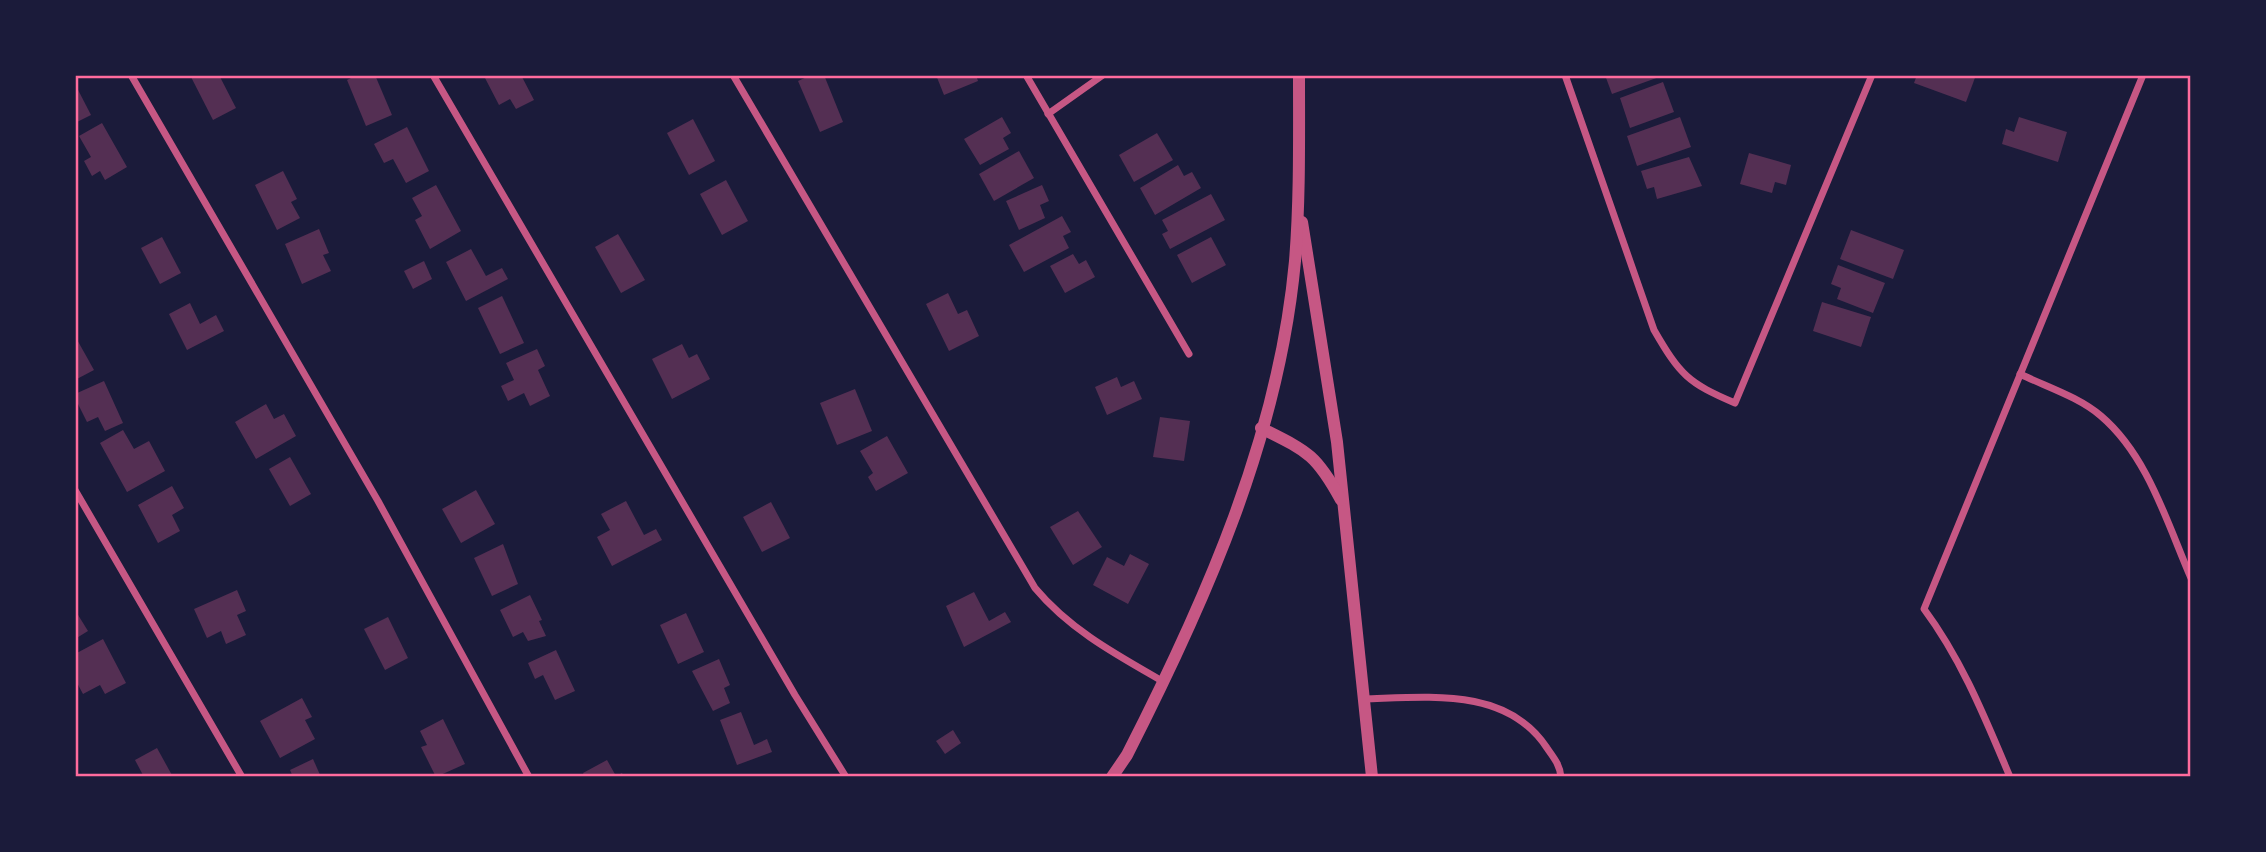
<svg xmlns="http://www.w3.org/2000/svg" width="2266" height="852" viewBox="0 0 2266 852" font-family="Poppins,sans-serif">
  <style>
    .building { fill: #542f53 }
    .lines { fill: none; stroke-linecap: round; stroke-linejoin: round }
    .minor { stroke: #c65784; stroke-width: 7 }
    .tertiary { stroke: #c65784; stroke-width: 12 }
    .neatline { fill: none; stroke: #ff6b9d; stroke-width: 2.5 }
  </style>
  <rect width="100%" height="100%" fill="#1b1b3a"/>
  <g class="building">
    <polygon points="190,75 219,75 236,108 213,120"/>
    <polygon points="357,75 375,75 392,115 366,126 347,80"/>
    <polygon points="491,75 521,75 534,100 516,109 510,99 499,105 485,78"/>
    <polygon points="811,75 824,75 843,122 820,132 798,81"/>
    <polygon points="936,75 976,75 978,81 944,95"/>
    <polygon points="1605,75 1662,75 1662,76 1612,94"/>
    <polygon points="1917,75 1976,75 1966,102 1914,83"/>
    <polygon points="1663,82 1674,112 1630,128 1620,98"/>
    <polygon points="75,84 91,115 75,123"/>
    <polygon points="1002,117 1011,133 1003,138 1009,149 980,165 964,139"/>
    <polygon points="1680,117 1691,147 1637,166 1627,136"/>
    <polygon points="2019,117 2067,132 2058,162 2002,144 2006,129 2014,132"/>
    <polygon points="693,119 715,161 689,175 667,133"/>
    <polygon points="102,123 127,167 105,180 100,171 92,176 84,161 91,157 79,136"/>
    <polygon points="407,127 429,171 406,183 393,159 384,163 374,144"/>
    <polygon points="1157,133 1173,160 1134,182 1119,155"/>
    <polygon points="1019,151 1034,178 994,201 979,174"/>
    <polygon points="1749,153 1791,165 1786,185 1775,182 1772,193 1740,184"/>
    <polygon points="1689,157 1702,186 1657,199 1654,187 1647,189 1641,171"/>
    <polygon points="1178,165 1184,176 1192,172 1201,188 1155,215 1140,188"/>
    <polygon points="283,171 297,199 291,202 300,218 277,230 255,185"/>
    <polygon points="726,180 748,221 722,235 700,194"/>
    <polygon points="436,185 461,231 430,249 415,220 422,216 412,198"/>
    <polygon points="1042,185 1049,201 1040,205 1045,218 1019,230 1006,201"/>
    <polygon points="1211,194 1225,220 1170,249 1162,234 1168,231 1162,220"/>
    <polygon points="1062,216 1071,232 1063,236 1069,248 1024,272 1009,245"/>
    <polygon points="319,229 329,253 323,255 331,271 302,284 285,244"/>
    <polygon points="1851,230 1904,250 1893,279 1840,259"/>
    <polygon points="618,234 645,280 621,293 595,247"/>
    <polygon points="162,237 181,273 160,284 141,248"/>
    <polygon points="1211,237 1226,265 1192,283 1177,255"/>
    <polygon points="471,249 486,276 502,268 508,279 466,301 446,262"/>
    <polygon points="1073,254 1079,264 1086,260 1095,277 1065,293 1050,266"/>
    <polygon points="424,261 432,279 413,289 404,271"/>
    <polygon points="1838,265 1885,283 1873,313 1837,299 1841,288 1831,284"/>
    <polygon points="948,293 958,314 967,310 979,336 949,351 926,304"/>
    <polygon points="502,296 524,343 500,354 478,308"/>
    <polygon points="1822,302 1871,317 1861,347 1813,331"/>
    <polygon points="190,303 200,324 216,315 224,331 187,350 169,314"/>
    <polygon points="75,336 94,370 75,380"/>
    <polygon points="682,344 689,358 697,354 710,379 672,399 652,359"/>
    <polygon points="537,349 545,366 538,370 550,396 530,406 524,393 508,401 501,386 514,380 506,363"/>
    <polygon points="1117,377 1121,387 1134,381 1142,399 1107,415 1095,387"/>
    <polygon points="104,381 123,423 105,431 98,417 87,422 75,398 75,394"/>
    <polygon points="855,389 872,431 837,445 820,403"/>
    <polygon points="266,404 274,419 284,414 296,436 256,459 235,422"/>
    <polygon points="1160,417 1190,421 1184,461 1153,457"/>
    <polygon points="123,430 134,449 149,441 165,471 127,492 100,443"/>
    <polygon points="887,436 908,473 876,491 868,477 873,473 860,451"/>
    <polygon points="290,457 311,494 290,506 269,469"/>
    <polygon points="172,486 184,508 172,515 180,531 158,543 138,505"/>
    <polygon points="476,490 495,524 461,543 442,509"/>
    <polygon points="626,501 644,535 656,529 662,540 612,566 597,537 610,530 601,514"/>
    <polygon points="771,502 790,538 762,552 743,517"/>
    <polygon points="1078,511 1102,547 1073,565 1050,527"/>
    <polygon points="503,544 518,584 492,596 474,558"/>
    <polygon points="1130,554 1149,564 1128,604 1093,585 1107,557 1124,566"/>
    <polygon points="237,590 246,611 237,615 246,635 226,644 221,631 207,638 194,609"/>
    <polygon points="974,592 989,621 1005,612 1011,622 964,647 946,606"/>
    <polygon points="530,595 542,620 539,621 546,636 528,641 523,632 513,637 500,610"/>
    <polygon points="75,610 88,631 75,639"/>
    <polygon points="686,613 704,652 678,664 660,625"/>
    <polygon points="388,617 408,658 385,670 364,629"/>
    <polygon points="103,639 126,683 105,694 100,685 83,694 75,679 75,654"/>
    <polygon points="556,650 575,691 555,700 543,675 535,679 528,663"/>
    <polygon points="719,659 730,685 724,688 730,703 713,711 692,671"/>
    <polygon points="302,698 312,717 305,720 315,739 280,758 260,721"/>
    <polygon points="741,712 754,745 767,739 772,752 737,765 720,720"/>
    <polygon points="443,719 465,764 436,777 421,747 427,745 420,731"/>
    <polygon points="953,730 961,743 945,754 936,741"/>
    <polygon points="157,748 173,777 144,777 135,760"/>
    <polygon points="313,759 321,777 293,777 290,770"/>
    <polygon points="607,760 616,776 622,773 624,777 585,777 583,773"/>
  </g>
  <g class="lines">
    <g class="minor">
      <polyline points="131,75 378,501 529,777"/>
      <polyline points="433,75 795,695 846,777"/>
      <path d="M733,75L1035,588C1070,630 1117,655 1164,682"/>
      <polyline points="1026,75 1189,354"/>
      <path d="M1565,75L1654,330C1680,375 1688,383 1735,403L1872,75"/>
      <polyline points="1048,114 1103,75"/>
      <path d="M2020,374C2047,387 2079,397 2101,416C2148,456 2167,523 2191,578"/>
      <polyline points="75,490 242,777"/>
      <path d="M1364,699C1429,697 1507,687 1547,748C1554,758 1560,765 1561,777"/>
      <path d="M2010,777C1985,718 1962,660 1924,609L2143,75"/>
    </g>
    <g class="tertiary">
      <polyline points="1302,222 1337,442 1372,777"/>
      <path d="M1261,428C1307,451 1316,454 1341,500"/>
      <path d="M1112,777L1127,755C1206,600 1279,436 1295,261C1300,199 1299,137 1299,75"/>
    </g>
  </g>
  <rect width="2266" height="852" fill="none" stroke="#1b1b3a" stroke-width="154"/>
  <rect x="77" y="77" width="2112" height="698" class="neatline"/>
</svg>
